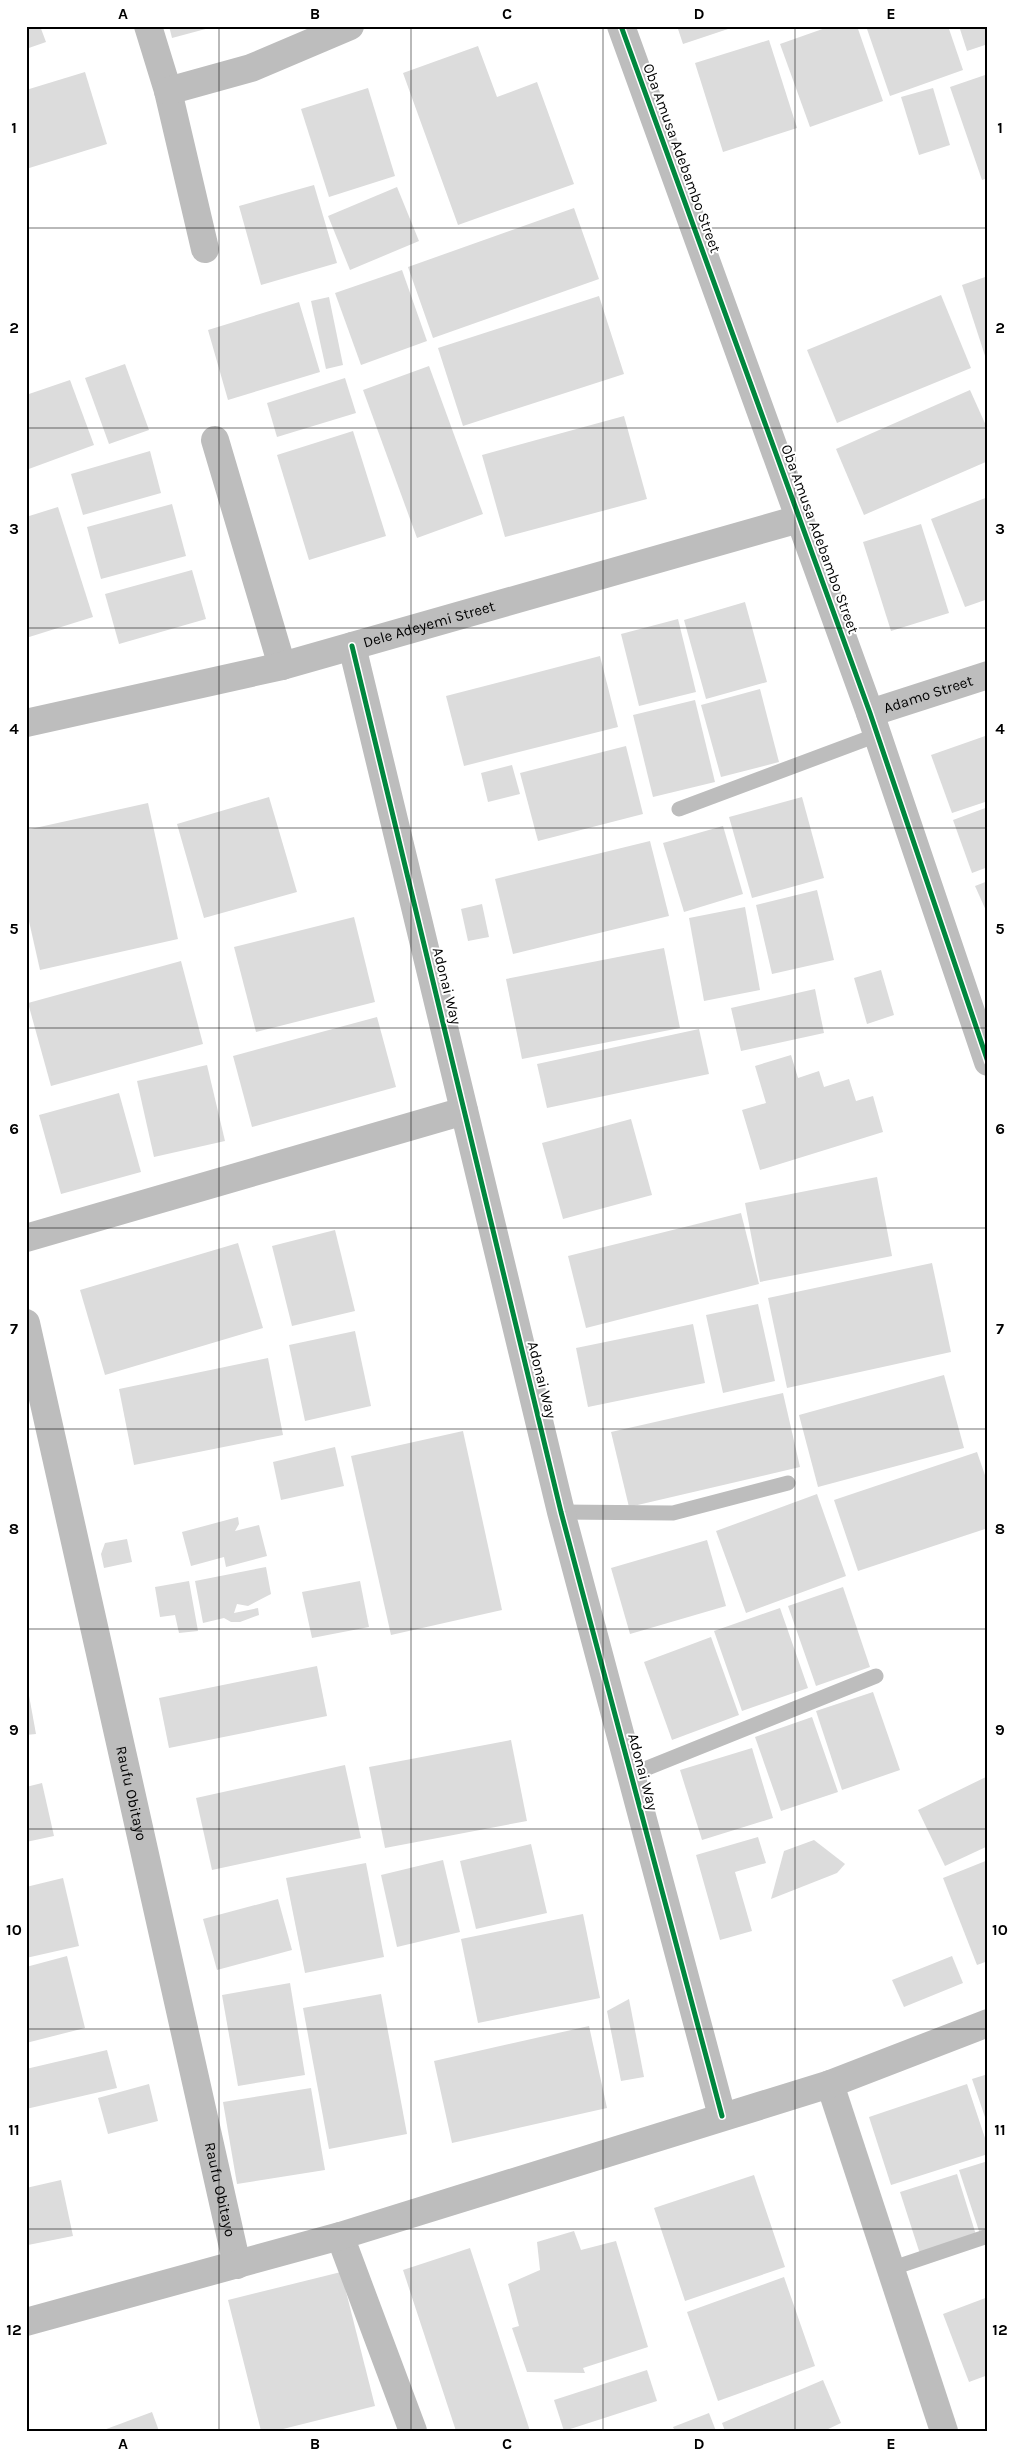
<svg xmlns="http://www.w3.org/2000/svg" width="1014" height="2457" viewBox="0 0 1014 2457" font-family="Karla,sans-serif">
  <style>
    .building { fill: #dcdcdc }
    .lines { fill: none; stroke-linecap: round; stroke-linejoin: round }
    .lane { stroke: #bdbdbd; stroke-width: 15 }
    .street { stroke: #bdbdbd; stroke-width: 28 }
    .cycleway-casing { stroke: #fff; stroke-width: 8 }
    .cycleway { stroke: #00873e; stroke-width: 5 }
    .grid { fill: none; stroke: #000; stroke-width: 1; stroke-opacity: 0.55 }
    .labels { text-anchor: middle; stroke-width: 4; stroke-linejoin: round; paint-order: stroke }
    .street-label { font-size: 15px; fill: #000; stroke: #fff }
    .neatline { fill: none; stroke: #000; stroke-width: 2 }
    .grid-label { font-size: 16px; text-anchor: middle; font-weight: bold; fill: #000 }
  </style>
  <rect width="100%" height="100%" fill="#fff"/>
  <g class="building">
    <polygon points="26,26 40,26 46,42 26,49"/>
    <polygon points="169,26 213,26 213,27 172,38"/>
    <polygon points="677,26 734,26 734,27 683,44"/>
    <polygon points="831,26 857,26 883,101 810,127 780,44"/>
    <polygon points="866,26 948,26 963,70 890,96"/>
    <polygon points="959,26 988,26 988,44 967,51"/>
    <polygon points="769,40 797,128 723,152 695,63"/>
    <polygon points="478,46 497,97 537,82 574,184 458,225 403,73"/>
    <polygon points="85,72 107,144 26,169 26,90"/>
    <polygon points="988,74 988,178 982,180 950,87"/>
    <polygon points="368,88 395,176 329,197 301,109"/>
    <polygon points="933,88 950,145 919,155 901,97"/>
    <polygon points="314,185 337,263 261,285 239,206"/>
    <polygon points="397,187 419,241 350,270 328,216"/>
    <polygon points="574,208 599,279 433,338 408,267"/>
    <polygon points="402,270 427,341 361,365 335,293"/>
    <polygon points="988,276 988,361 987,362 962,285"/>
    <polygon points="941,295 971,368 837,423 807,350"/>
    <polygon points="599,296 624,374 463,426 438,348"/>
    <polygon points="329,297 343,365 326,369 311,301"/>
    <polygon points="299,302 320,372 228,400 208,330"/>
    <polygon points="125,364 149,430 109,444 85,378"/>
    <polygon points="429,366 483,514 417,538 363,390"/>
    <polygon points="345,378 356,413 277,437 267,403"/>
    <polygon points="70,380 94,445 26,470 26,395"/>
    <polygon points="970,390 988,430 988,461 864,515 836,449"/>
    <polygon points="624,416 647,499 505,537 482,455"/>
    <polygon points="353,431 386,536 309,560 277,455"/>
    <polygon points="150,451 161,493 83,515 71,474"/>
    <polygon points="988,497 988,599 965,607 931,519"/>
    <polygon points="172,504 186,556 101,579 87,527"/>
    <polygon points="58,507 93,617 26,638 26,517"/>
    <polygon points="921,524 949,613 891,631 863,542"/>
    <polygon points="192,570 206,619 119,644 105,594"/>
    <polygon points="745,602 767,682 706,699 684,620"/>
    <polygon points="678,619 696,692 639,706 621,634"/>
    <polygon points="600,656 618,727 464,766 446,696"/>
    <polygon points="760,689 779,762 721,777 701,705"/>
    <polygon points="695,700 715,782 653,797 633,715"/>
    <polygon points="988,735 988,801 952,813 931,755"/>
    <polygon points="626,746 643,814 538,841 520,773"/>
    <polygon points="512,765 520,794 488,802 481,773"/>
    <polygon points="269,797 297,892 204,918 177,824"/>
    <polygon points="802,797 824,878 752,898 729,817"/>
    <polygon points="148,803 178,939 40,970 26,908 26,830"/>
    <polygon points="988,807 988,867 972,873 953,820"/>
    <polygon points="723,826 743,894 684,912 663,843"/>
    <polygon points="650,841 669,916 513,954 495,879"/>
    <polygon points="988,881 988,915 975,886"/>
    <polygon points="817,890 834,960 772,974 756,905"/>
    <polygon points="482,904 489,937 468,941 461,909"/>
    <polygon points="745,907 760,990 704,1001 689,918"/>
    <polygon points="354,917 375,1002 256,1032 234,947"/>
    <polygon points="664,948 680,1028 522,1059 506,979"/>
    <polygon points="181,961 203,1044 51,1086 28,1003"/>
    <polygon points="881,970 894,1015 867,1024 854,978"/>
    <polygon points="815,989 824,1033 741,1051 731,1008"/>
    <polygon points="377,1017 396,1087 252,1127 233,1056"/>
    <polygon points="699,1029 709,1074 547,1108 537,1064"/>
    <polygon points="791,1055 798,1078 819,1071 824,1087 849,1079 856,1101 873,1096 883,1132 760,1170 742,1110 766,1103 755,1066"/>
    <polygon points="207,1065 225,1141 154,1157 137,1081"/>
    <polygon points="119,1093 141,1172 61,1194 39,1115"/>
    <polygon points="631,1119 652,1195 563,1219 542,1143"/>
    <polygon points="877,1177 892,1256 760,1282 745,1203"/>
    <polygon points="741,1213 759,1284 586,1328 568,1256"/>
    <polygon points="335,1230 355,1311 292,1326 272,1246"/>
    <polygon points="238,1243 263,1328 105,1375 80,1290"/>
    <polygon points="932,1263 951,1352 787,1388 768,1298"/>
    <polygon points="758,1304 775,1381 723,1393 706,1315"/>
    <polygon points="693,1324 705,1383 588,1407 576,1348"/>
    <polygon points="355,1331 371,1406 305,1421 289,1345"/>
    <polygon points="268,1358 283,1435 134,1465 119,1389"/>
    <polygon points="944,1375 964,1448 818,1487 799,1415"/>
    <polygon points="783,1393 800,1467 629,1507 611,1432"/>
    <polygon points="463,1431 502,1610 391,1635 351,1456"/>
    <polygon points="335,1447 344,1486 281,1500 273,1462"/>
    <polygon points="977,1452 988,1484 988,1528 858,1571 834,1500"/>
    <polygon points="817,1494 846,1576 746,1613 716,1531"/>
    <polygon points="238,1517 239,1524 235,1531 259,1525 267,1556 226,1567 224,1557 191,1566 182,1532"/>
    <polygon points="127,1539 132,1562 104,1568 101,1554 105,1543"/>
    <polygon points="707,1540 726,1606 630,1634 611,1568"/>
    <polygon points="266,1567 271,1594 248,1606 237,1604 234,1613 258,1608 259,1615 240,1622 231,1622 224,1618 203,1623 195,1581"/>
    <polygon points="189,1581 198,1631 179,1633 175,1615 160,1617 155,1587"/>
    <polygon points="360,1581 369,1627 312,1638 302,1592"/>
    <polygon points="843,1587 870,1667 816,1686 788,1606"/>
    <polygon points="780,1608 808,1688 742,1711 714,1631"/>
    <polygon points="711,1637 739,1715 672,1740 644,1662"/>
    <polygon points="317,1666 327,1716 169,1748 159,1698"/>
    <polygon points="26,1679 36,1734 26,1735"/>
    <polygon points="873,1692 900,1770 842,1790 816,1711"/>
    <polygon points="812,1717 838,1792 781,1811 755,1737"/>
    <polygon points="511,1740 527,1821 385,1848 369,1767"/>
    <polygon points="752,1748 773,1818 702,1840 680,1770"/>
    <polygon points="345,1765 361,1838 212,1870 196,1798"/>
    <polygon points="988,1776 988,1846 945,1866 918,1810"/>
    <polygon points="42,1783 54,1836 26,1842 26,1787"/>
    <polygon points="758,1837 766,1863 735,1872 752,1931 720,1940 696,1855"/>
    <polygon points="814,1840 845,1864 837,1873 771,1899 784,1851"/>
    <polygon points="531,1844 547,1913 476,1929 460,1861"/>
    <polygon points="443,1860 460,1932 397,1947 381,1875"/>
    <polygon points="988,1860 988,1961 977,1965 943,1878"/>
    <polygon points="366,1863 384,1957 305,1973 286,1878"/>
    <polygon points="63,1878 79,1946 26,1958 26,1887"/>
    <polygon points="278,1899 292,1950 217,1970 203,1919"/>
    <polygon points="583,1914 600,1998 478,2023 461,1939"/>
    <polygon points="67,1956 85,2028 26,2043 26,1967"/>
    <polygon points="952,1956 963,1983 904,2007 892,1980"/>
    <polygon points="290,1983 305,2075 238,2086 222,1995"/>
    <polygon points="381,1994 407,2134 329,2149 303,2008"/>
    <polygon points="629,1999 644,2077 621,2081 607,2011"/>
    <polygon points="589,2026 607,2108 452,2143 434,2061"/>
    <polygon points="107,2050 117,2088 26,2109 26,2069"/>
    <polygon points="988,2074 988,2123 987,2123 972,2079"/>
    <polygon points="149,2084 158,2121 108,2134 98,2098"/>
    <polygon points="967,2084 988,2147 988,2154 891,2185 869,2117"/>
    <polygon points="311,2088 325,2170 237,2184 223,2102"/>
    <polygon points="988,2161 988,2231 980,2234 959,2170"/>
    <polygon points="957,2174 977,2238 921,2257 900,2192"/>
    <polygon points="754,2175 785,2267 685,2301 654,2208"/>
    <polygon points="61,2180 73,2236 28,2245 26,2188"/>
    <polygon points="574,2231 581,2250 616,2241 648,2347 583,2368 585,2373 527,2372 512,2328 519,2326 508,2284 540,2270 537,2242"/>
    <polygon points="470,2248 530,2431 456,2431 403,2270"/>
    <polygon points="341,2272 375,2406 275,2431 261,2431 228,2300"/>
    <polygon points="784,2277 815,2366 718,2401 687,2312"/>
    <polygon points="988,2297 988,2375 969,2382 943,2314"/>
    <polygon points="647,2370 657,2401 564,2431 554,2400"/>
    <polygon points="823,2380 841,2423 824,2431 725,2431 722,2423"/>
    <polygon points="152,2412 159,2431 101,2431"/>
    <polygon points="709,2413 716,2431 675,2431 673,2427"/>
  </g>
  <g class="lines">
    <g class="lane">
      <polyline points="679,809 877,735"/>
      <polyline points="561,1512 673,1513 788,1483"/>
      <polyline points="630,1775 876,1676"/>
      <polyline points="890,2269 988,2236"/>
    </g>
    <g class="street">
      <polyline points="148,26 168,91 205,249"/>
      <polyline points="621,26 870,713 988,1062"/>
      <polyline points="168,91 251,68 350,26"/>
      <polyline points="215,440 282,666"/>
      <polyline points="352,646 561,1512 722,2116"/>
      <path id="s1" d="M870,713L988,675"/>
      <path id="s2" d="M26,723L282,666L799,519"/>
      <polyline points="26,1238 464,1111"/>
      <path id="s3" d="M26,1323L237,2265"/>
      <polyline points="830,2084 944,2431"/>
      <polyline points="340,2236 413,2431"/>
      <polyline points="26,2322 340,2236 830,2084 988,2023"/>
    </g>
    <g class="cycleway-casing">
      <g id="cycleway">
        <polyline points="621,26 870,713 988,1062"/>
        <polyline points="352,646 561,1512 722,2116"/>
      </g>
    </g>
    <use href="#cycleway" class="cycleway"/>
  </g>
  <path class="grid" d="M219,26V2431M411,26V2431M603,26V2431M795,26V2431M26,228H988M26,428H988M26,628H988M26,828H988M26,1028H988M26,1228H988M26,1429H988M26,1629H988M26,1829H988M26,2029H988M26,2229H988"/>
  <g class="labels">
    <g class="street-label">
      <text transform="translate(682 158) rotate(70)" y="5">Oba Amusa Adebambo Street</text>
      <text transform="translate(820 539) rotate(70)" y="5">Oba Amusa Adebambo Street</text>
      <text dy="5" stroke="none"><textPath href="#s2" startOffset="415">Dele Adeyemi Street</textPath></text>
      <text dy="5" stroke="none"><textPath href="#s1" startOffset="61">Adamo Street</textPath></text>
      <text transform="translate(447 986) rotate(76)" y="5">Adonai Way</text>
      <text transform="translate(542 1380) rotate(76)" y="5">Adonai Way</text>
      <text transform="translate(643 1772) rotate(75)" y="5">Adonai Way</text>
      <text dy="5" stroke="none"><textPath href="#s3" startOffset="482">Raufu Obitayo</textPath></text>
      <text dy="5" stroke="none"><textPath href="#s3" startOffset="888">Raufu Obitayo</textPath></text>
    </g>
  </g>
  <rect width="1014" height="2457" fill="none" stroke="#ffffff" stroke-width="55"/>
  <rect x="28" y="28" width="958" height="2402" class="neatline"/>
  <g class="grid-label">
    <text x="123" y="19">A</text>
    <text x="315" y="19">B</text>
    <text x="507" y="19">C</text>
    <text x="699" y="19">D</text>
    <text x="891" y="19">E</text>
    <text x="14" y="133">1</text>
    <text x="1000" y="133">1</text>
    <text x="14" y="333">2</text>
    <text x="1000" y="333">2</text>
    <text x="14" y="534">3</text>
    <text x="1000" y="534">3</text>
    <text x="14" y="734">4</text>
    <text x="1000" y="734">4</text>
    <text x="14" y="934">5</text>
    <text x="1000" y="934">5</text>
    <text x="14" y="1134">6</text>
    <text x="1000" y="1134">6</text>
    <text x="14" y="1334">7</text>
    <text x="1000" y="1334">7</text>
    <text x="14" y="1534">8</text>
    <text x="1000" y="1534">8</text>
    <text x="14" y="1735">9</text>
    <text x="1000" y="1735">9</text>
    <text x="14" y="1935">10</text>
    <text x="1000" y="1935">10</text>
    <text x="14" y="2135">11</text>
    <text x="1000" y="2135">11</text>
    <text x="14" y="2335">12</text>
    <text x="1000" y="2335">12</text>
    <text x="123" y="2449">A</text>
    <text x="315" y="2449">B</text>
    <text x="507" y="2449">C</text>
    <text x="699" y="2449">D</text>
    <text x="891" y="2449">E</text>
  </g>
</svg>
